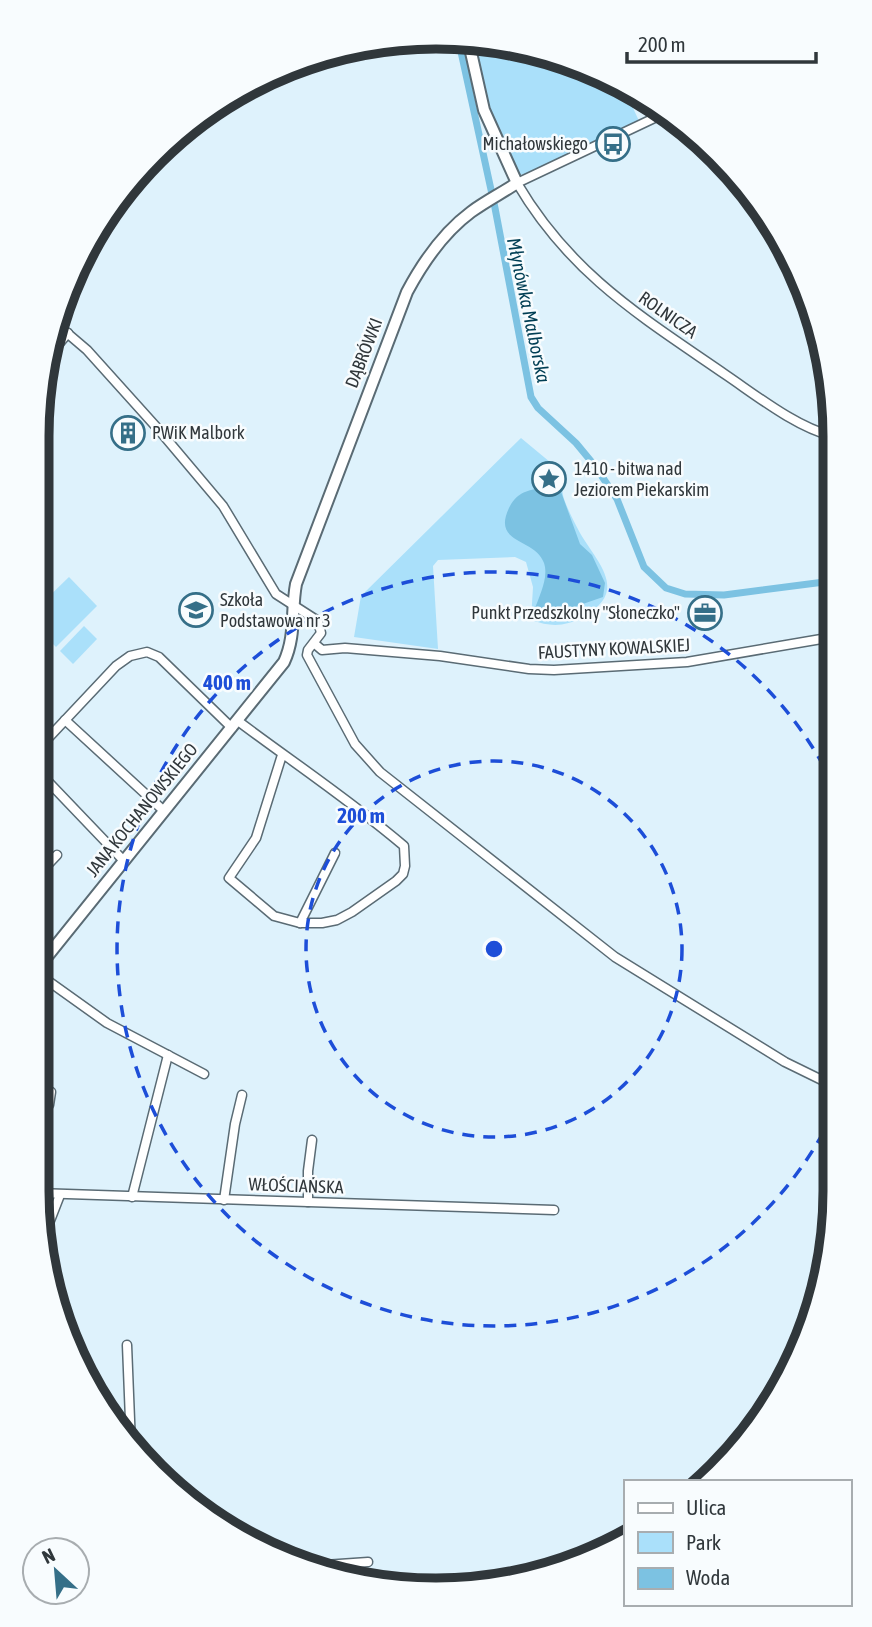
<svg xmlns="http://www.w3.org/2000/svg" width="872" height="1627" viewBox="0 0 872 1627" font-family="'Asap Condensed',sans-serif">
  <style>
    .green { fill: #aae0fa }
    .water { fill: #7cc2e2 }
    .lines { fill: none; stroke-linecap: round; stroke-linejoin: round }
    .canal { stroke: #7cc2e2; stroke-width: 7 }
    .street-casing { stroke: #5a6b74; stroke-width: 11 }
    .secondary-casing { stroke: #5a6b74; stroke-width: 14 }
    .street { stroke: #fff; stroke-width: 8 }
    .secondary { stroke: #fff; stroke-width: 10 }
    .ring { fill: none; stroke: #1d4ed8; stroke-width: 3.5; stroke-dasharray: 12 9 }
    .labels { text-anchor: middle; stroke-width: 5; stroke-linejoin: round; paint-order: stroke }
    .poi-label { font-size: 18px; fill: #30373b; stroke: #f8fcfe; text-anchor: start }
    .street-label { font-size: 18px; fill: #30373b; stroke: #f8fcfe }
    .water-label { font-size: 19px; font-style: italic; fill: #003e54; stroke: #f8fcfe }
    .rim { fill: none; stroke: #30373b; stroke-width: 9 }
    .centre { fill: #1d4ed8; stroke: #f8fcfe; stroke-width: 3.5 }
    .ring-label { font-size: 21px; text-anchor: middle; font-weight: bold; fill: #1d4ed8; stroke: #f8fcfe; stroke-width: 5; stroke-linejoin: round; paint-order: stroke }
  </style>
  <rect width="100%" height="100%" fill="#def2fc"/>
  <g class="green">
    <polygon points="471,40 613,78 627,88 628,97 639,121 529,173 520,175 516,172 487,110"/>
    <path d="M521,438L562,472C563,481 561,490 564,499C568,510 574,522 580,533C599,565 629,591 583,617C564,627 551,627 531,620L533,587L526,562L515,557L438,560L433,566L438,649L354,637L361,596Z"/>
    <polygon points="69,577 97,606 56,647 37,628 37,608"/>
    <polygon points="84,626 97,639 73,664 60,651"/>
  </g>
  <path class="water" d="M542,488L560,489L580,544L592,555L605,583L603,597L577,606L568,616L556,619L534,611C539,596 549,578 544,563C535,537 490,545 510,506C518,492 528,490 542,488Z"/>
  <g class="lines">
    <polyline class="canal" points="458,38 495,208 531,397 538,408 576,443 595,466 617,499 644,567 666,588 685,594 724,595 832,581"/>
    <g class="street-casing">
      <g id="street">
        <path d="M665,113L517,183C571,275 642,317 726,375C757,396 796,427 832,436"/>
        <polyline points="675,120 723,161"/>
        <polyline points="60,327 87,350 159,430 223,506 276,594 318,621 321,633 308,650 307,655 355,744 380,772 615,957 785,1062 834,1086"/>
        <polyline points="53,351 68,333"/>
        <polyline points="315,644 322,650 345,648 440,656 529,669 554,670 687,662 833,637"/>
        <polyline points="65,720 164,811"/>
        <path d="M238,721C294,763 350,800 404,846L405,866L403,874L396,881L352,912L337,920L322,923H300L274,916L229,878L256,838L282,755"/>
        <polyline points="37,750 116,666 130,656 147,652 159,657 232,728"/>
        <polyline points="37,770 124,861"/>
        <polyline points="37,876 57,855"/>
        <polyline points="300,923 335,853"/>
        <polyline points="37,973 107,1023 204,1074"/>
        <polyline points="37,1102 49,1105 51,1092"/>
        <polyline points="37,1193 554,1210"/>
        <polyline points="132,1197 168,1055"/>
        <polyline points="224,1200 235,1124 242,1095"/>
        <polyline points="308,1202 308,1171 312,1140"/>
        <polyline points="44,1236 60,1195"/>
        <polyline points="127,1345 131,1445"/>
        <polyline points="310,1566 368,1562"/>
      </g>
    </g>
    <g class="secondary-casing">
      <path id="secondary" d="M37,969L284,662C296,636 291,611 296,584L407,292C423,262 444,232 471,212C486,201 502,193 517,183L484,110L468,39"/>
    </g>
    <use href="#street" class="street"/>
    <use href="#secondary" class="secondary"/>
  </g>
  <g class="ring">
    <circle cx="494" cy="949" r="188"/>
    <path d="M833 1114A377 377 0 1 1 833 784"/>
  </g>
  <defs>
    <g id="bus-ring" transform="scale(1.75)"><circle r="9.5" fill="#f8fcfe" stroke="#356f88" stroke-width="1.5"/><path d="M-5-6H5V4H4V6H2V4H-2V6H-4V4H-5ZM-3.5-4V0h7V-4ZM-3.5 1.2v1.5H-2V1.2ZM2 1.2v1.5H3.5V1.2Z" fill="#356f88"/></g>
    <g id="building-ring" transform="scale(1.75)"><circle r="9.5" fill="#f8fcfe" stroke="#356f88" stroke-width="1.5"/><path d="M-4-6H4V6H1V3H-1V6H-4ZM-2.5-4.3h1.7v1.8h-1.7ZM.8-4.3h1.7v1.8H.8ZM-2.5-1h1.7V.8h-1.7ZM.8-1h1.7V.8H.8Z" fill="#356f88"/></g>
    <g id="sight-ring" transform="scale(1.75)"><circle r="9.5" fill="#f8fcfe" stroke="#356f88" stroke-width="1.5"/><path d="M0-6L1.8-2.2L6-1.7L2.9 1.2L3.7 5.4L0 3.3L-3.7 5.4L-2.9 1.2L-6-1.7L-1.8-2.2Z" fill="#356f88"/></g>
    <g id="school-ring" transform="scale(1.75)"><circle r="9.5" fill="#f8fcfe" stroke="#356f88" stroke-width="1.5"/><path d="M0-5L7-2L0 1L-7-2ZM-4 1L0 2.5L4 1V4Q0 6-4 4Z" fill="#356f88"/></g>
    <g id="office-ring" transform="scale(1.75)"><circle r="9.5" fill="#f8fcfe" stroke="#356f88" stroke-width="1.5"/><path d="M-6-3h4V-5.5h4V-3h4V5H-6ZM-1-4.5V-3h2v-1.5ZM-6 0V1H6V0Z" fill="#356f88"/></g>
  </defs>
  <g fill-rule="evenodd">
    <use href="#bus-ring" x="613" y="144"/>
    <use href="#building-ring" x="128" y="433"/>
    <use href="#sight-ring" x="549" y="479"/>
    <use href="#school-ring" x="196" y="610"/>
    <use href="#office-ring" x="705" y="613"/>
  </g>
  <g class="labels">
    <g class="poi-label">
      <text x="588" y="150" text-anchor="end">Michałowskiego</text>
      <text x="152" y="439">PWiK Malbork</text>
      <text x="574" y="475">1410 - bitwa nad<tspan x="574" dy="21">Jeziorem Piekarskim</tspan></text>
      <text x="220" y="606">Szkoła<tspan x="220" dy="21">Podstawowa nr 3</tspan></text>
      <text x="680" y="619" text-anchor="end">Punkt Przedszkolny "Słoneczko"</text>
    </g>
    <g class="street-label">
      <text transform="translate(668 315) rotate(35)" y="6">ROLNICZA</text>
      <text transform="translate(364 353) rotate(-69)" y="6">DĄBRÓWKI</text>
      <text transform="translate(614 649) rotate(-3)" y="6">FAUSTYNY KOWALSKIEJ</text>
      <text transform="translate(142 810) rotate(-51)" y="6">JANA KOCHANOWSKIEGO</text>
      <text transform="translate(296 1186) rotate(2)" y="6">WŁOŚCIAŃSKA</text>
    </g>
    <g class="water-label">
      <text transform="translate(529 310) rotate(78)" y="7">Młynówka Malborska</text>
    </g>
  </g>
  <path d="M0 0H872V1627H0ZM436 49H436A387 387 0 0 1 823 436V1191A387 387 0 0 1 436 1578H436A387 387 0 0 1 49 1191V436A387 387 0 0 1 436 49Z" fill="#f8fcfe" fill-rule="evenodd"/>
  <path class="rim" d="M436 49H436A387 387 0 0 1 823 436V1191A387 387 0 0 1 436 1578H436A387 387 0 0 1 49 1191V436A387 387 0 0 1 436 49Z"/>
  <circle cx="494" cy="949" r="10" class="centre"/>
  <g class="ring-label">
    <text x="227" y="690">400 m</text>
    <text x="361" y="823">200 m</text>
  </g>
  <rect x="624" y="1480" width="228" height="126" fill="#f8fcfe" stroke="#a8adb0" stroke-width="2"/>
  <rect x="638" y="1503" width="35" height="10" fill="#ffffff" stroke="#a8adb0" stroke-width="2"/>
  <text x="686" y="1515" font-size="21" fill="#30373b">Ulica</text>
  <rect x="638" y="1532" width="35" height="21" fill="#aae0fa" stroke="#a8adb0" stroke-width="2"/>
  <text x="686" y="1550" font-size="21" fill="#30373b">Park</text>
  <rect x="638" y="1568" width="35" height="21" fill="#7cc2e2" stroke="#a8adb0" stroke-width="2"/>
  <text x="686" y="1585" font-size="21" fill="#30373b">Woda</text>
  <g transform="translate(56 1571) rotate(334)"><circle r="33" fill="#f8fcfe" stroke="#a8adb0" stroke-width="2"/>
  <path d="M0-5L12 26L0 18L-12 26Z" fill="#356f88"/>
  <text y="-10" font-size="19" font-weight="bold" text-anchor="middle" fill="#30373b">N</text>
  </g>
  <path d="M627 52v10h189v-10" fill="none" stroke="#30373b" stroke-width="3.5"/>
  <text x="638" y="52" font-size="21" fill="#30373b" stroke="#f8fcfe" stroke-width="5" paint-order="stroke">200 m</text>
</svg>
